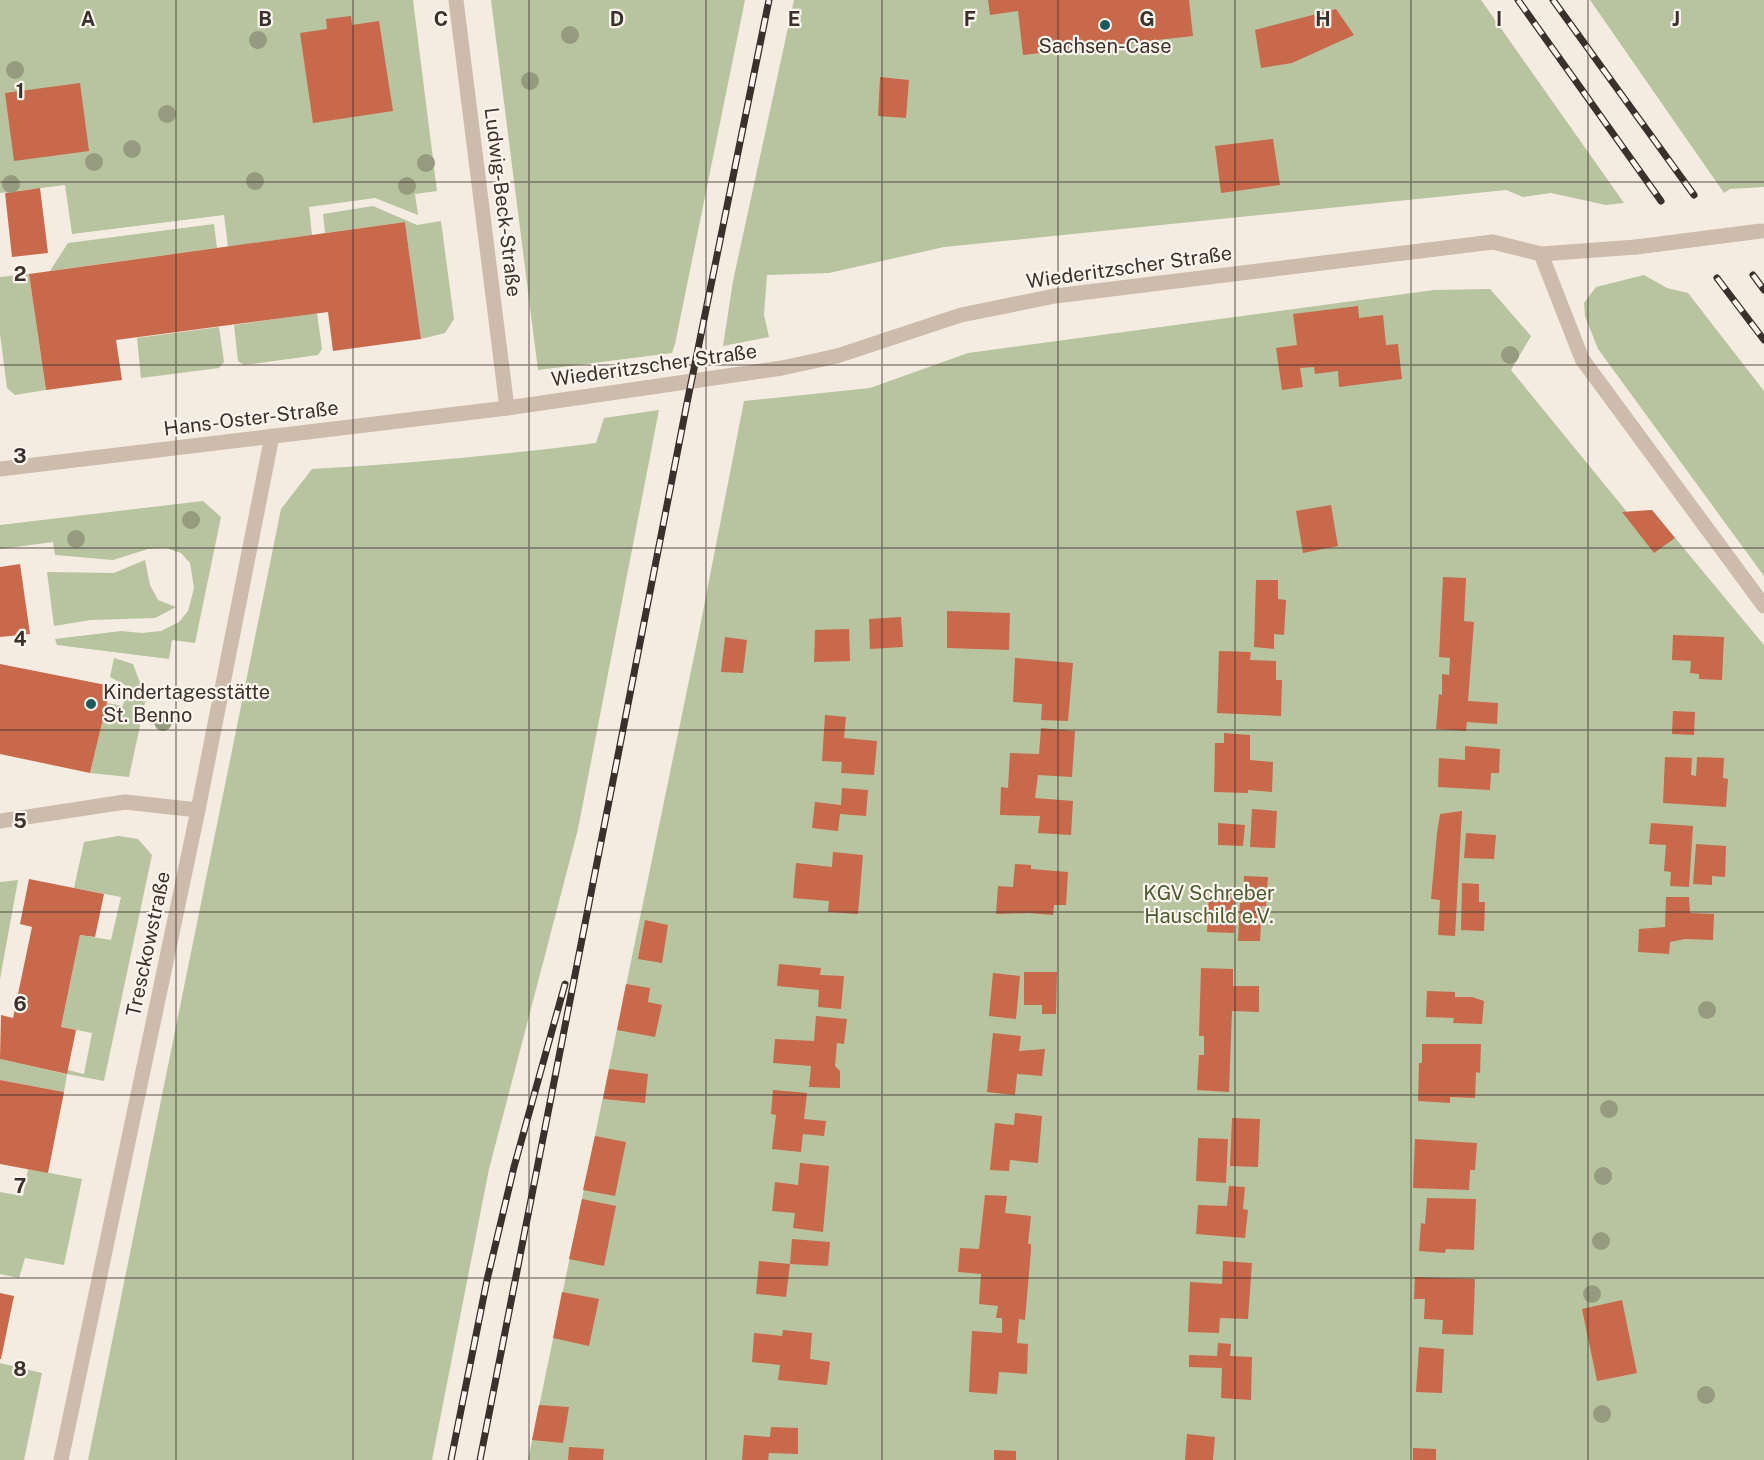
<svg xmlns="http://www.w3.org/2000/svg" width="1764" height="1460" viewBox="0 0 1764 1460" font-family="'Public Sans',sans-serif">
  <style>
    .green { fill: #b8c4a0 }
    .building { fill: #c8694b }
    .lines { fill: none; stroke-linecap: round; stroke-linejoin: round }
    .lane { stroke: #cdbbac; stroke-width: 15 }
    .street { stroke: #cdbbac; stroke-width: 15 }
    .rail-casing { stroke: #3b302b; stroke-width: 7 }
    .rail { stroke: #fbf5ee; stroke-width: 4.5; stroke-dasharray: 14; stroke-linecap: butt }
    .street-bridge { stroke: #cdbbac; stroke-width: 15 }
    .tree { fill: #969b7f }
    .grid { fill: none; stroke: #3b302b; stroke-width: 1.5; stroke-opacity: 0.55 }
    .poi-dot { fill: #1f5a5e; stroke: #fbf5ee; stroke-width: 2 }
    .labels { text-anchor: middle; stroke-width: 4.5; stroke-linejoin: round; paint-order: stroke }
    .poi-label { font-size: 20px; fill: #3b302b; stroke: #fbf5ee }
    .street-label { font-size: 20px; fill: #3b302b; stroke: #fbf5ee }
    .park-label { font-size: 20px; fill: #4a5a2e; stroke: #fbf5ee }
    .grid-label { font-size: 20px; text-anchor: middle; font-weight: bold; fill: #3b302b; stroke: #fbf5ee; stroke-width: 4.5; stroke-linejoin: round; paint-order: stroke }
  </style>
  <rect width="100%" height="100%" fill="#f4ebe1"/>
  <g class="green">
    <polygon points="0,0 413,0 437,191 415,194 418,215 375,198 309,207 312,235 228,247 224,215 72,234 65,185 0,193"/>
    <polygon points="491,0 745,0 675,344 672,353 538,370"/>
    <polygon points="794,0 1481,0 1624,203 1606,205 1551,193 1523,197 1506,190 944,247 829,273 767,275 764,315 769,337 723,346 733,281"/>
    <polygon points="1590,0 1764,0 1764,187 1730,189 1724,193"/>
    <polygon points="373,206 417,225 441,221 454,319 445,333 421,339 405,222 325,233 323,214"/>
    <polygon points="214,224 217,248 50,271 68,243"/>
    <polygon points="29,274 46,390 15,395 7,388 0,334 0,277"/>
    <polygon points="1644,275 1667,288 1688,293 1764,391 1764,576 1598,349 1585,316 1584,303 1596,287"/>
    <polygon points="1490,289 1531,336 1511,370 1627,512 1652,510 1764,645 1764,1460 528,1460 698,637 744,401 870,388 968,353 1434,290"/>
    <polygon points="317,313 322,349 318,355 244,365 238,361 234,325"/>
    <polygon points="219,327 224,362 219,368 141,378 137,338"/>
    <path d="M659,410L578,829L489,1169L432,1460H88L281,509L312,469C407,464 502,455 596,443L604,418Z"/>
    <polygon points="203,501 221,517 195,643 172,640 169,659 57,645 55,639 121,631 142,633 161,631 179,622 188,611 194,588 190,563 181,553 166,548 148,549 113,560 55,555 53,542 0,549 0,525"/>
    <polygon points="145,560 150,585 158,600 176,607 155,618 91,620 54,626 47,572 114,573"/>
    <polygon points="114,658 133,664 142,688 148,689 129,777 90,773 107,703 123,706 127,686 110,677"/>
    <polygon points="118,836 138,839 152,855 104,1081 67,1074 64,1092 0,1080 0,1059 66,1074 68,1070 84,1074 92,1033 61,1027 80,935 111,940 121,897 74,888 84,842"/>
    <polygon points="18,880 0,979 0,882"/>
    <polygon points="28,1169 82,1179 64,1265 25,1258 19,1278 0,1274 0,1192 23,1196"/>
    <polygon points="0,1363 42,1373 24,1460 0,1460"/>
  </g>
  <g class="building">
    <polygon points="988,0 1189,0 1193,36 1023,55 1018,11 990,15"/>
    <polygon points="1336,9 1354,35 1292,63 1261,68 1255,30"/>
    <polygon points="351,16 352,25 379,21 393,111 313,123 300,33 327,29 326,19"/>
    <polygon points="880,77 909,80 906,118 878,116"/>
    <polygon points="80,83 89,151 14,161 5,93"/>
    <polygon points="1273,139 1280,185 1221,193 1215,146"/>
    <polygon points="40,188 48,253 12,257 5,193"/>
    <polygon points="405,222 421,339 333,351 328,312 116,340 122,380 46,390 29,274"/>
    <polygon points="1358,306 1359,318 1383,315 1386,345 1398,344 1402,379 1339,387 1338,371 1315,374 1314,367 1300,368 1303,387 1282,390 1276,348 1297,345 1293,314"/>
    <polygon points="1331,505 1338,546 1303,553 1296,511"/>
    <polygon points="1652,510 1675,538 1654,553 1622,512"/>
    <polygon points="20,564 30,634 0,637 0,567"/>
    <polygon points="1443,577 1466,578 1464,621 1474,622 1468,701 1498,703 1497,724 1467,722 1466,731 1436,729 1439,694 1442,695 1442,674 1449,675 1450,658 1439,657"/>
    <polygon points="1256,580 1278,580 1278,599 1286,600 1284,635 1274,634 1274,649 1254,647"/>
    <polygon points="947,611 1010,613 1009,650 947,648"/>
    <polygon points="901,617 903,647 870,649 869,619"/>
    <polygon points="849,629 850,661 814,662 815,630"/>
    <polygon points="1673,635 1724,637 1722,680 1699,679 1699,674 1690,673 1691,661 1672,660"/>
    <polygon points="725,637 747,640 743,673 721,672"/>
    <polygon points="1219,651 1251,652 1250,660 1276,661 1276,680 1282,680 1281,716 1217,713"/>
    <polygon points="1015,658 1073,663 1068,721 1041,720 1042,704 1013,702"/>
    <polygon points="0,664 111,686 90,773 0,754"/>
    <polygon points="1673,711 1695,712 1694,735 1672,734"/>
    <polygon points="825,715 846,717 844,738 877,741 874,775 841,773 842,762 822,761"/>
    <polygon points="1041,728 1075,731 1072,777 1038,775 1035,798 1073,801 1071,835 1038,833 1040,816 1000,815 1001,787 1008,788 1010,753 1039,754"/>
    <polygon points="1224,733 1250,735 1250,760 1273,762 1272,792 1248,790 1248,793 1214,792 1215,743 1224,743"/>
    <polygon points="1465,746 1500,749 1499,773 1491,773 1490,790 1438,787 1439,758 1465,760"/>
    <polygon points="1665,757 1692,758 1691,775 1696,776 1697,757 1724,758 1723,778 1728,779 1726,807 1663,803"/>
    <polygon points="842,788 868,790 866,816 840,814 838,831 812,828 815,802 841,805"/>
    <polygon points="1252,809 1277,811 1275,848 1250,847"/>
    <polygon points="1462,811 1455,936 1438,935 1440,900 1431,899 1437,833 1440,814"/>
    <polygon points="1218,823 1245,825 1243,846 1218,845"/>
    <polygon points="1651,823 1693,826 1689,887 1670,886 1671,872 1664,871 1666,845 1649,844"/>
    <polygon points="1466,833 1496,835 1494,859 1464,858"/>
    <polygon points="1696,844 1726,846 1725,877 1712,876 1712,885 1693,884"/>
    <polygon points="833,852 863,855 858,914 828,912 829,901 793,898 796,863 832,867"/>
    <polygon points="1015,864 1031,865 1031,869 1068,872 1066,905 1054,905 1053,915 1028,913 996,914 998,886 1013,887"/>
    <polygon points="1244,876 1268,877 1266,906 1262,906 1260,941 1238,941 1240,903 1243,903"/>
    <polygon points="29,879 104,894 95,937 80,935 61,1027 76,1030 67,1074 0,1059 1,1015 13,1018 32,927 20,924"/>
    <polygon points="1462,883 1479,884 1479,902 1485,902 1484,931 1461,930"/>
    <polygon points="1209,889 1235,891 1234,933 1207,932"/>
    <polygon points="1666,897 1689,897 1690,913 1714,914 1713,940 1685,939 1670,942 1669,954 1638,952 1639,929 1665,927"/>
    <polygon points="645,920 668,925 662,963 638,959"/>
    <polygon points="779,964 821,968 820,975 844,976 841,1009 818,1007 819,990 777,986"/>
    <polygon points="1201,968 1233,969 1233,986 1259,986 1259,1012 1232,1011 1229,1092 1197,1090 1199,1055 1204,1055 1204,1036 1199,1036"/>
    <polygon points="1024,972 1057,972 1056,1014 1042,1014 1042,1005 1024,1005"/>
    <polygon points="993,973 1020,976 1016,1019 989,1016"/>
    <polygon points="626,984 650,988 648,1002 662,1005 655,1037 617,1030"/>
    <polygon points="1427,991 1455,992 1455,997 1472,997 1484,1001 1482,1024 1453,1023 1454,1018 1426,1017"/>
    <polygon points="816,1016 847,1019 844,1044 837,1043 835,1066 840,1071 840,1088 809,1087 811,1066 773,1063 775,1039 814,1041"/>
    <polygon points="993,1033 1021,1036 1019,1051 1045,1049 1042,1076 1017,1074 1015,1095 987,1092"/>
    <polygon points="1422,1044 1481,1044 1480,1073 1476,1072 1475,1098 1450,1097 1450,1103 1418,1101 1419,1063 1422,1063"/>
    <polygon points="609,1069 648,1074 645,1103 603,1099"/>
    <polygon points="0,1080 64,1092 48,1173 0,1164"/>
    <polygon points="773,1090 807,1093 804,1119 826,1121 824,1136 803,1134 801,1152 772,1149 776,1115 771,1114"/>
    <polygon points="1015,1113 1042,1116 1038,1163 1010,1160 1009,1171 990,1170 995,1123 1014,1125"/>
    <polygon points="1232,1118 1260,1119 1258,1167 1230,1166"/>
    <polygon points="595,1136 626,1142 615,1196 583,1190"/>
    <polygon points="1198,1138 1228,1139 1226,1183 1196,1181"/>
    <polygon points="1415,1139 1477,1143 1475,1170 1470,1170 1469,1190 1413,1188"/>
    <polygon points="800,1163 829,1166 823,1232 793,1228 795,1213 772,1211 775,1182 798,1185"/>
    <polygon points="1229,1186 1245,1187 1243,1209 1248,1210 1245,1238 1196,1234 1198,1205 1227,1206"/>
    <polygon points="985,1195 1007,1196 1005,1213 1031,1216 1028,1244 1031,1244 1031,1250 1025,1320 1019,1319 1017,1343 1028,1344 1027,1374 999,1372 997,1394 969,1392 972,1331 1002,1333 1002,1318 996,1318 998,1306 979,1304 981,1274 958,1272 960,1248 979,1249"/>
    <polygon points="1427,1198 1476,1199 1474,1250 1446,1249 1445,1253 1419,1251 1421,1223 1425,1224"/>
    <polygon points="582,1199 616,1206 604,1266 569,1259"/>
    <polygon points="792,1239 830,1242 828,1266 790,1264"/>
    <polygon points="759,1261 790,1264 786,1297 756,1294"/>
    <polygon points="1223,1261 1252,1263 1248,1319 1220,1318 1219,1333 1188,1332 1190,1282 1222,1284"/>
    <polygon points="1415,1277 1475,1279 1473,1335 1442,1334 1443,1320 1424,1319 1425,1299 1414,1299"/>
    <polygon points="562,1292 599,1299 589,1346 553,1338"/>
    <polygon points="0,1293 14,1296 1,1359 0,1359"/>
    <polygon points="1622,1300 1637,1373 1597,1381 1582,1309"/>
    <polygon points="783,1330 812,1333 810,1359 830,1362 827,1385 778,1380 780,1365 752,1362 754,1333 782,1336"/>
    <polygon points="1218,1343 1231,1344 1230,1356 1252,1357 1251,1400 1221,1398 1222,1368 1189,1367 1189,1355 1217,1356"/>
    <polygon points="1419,1347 1444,1349 1442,1393 1416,1392"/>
    <polygon points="539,1405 569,1407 563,1443 532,1440"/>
    <polygon points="771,1427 798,1428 798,1454 769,1453 768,1460 742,1460 744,1435 770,1437"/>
    <polygon points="1187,1434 1215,1437 1213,1460 1185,1460"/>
    <polygon points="569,1447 604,1449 603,1460 568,1460"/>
    <polygon points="1413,1448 1436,1449 1436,1460 1413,1460"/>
    <polygon points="994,1450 1016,1451 1016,1460 994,1460"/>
  </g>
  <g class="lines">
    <polyline class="lane" points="1541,254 1582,359 1764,606"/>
    <g class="street">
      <polyline points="456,0 507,408"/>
      <polyline points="0,469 507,408 782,368 837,356 961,315 1055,296 1493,242 1541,254 1636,247"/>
      <polyline points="0,821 125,802 198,810"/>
      <polyline points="61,1460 198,810 272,436"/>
    </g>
    <g class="rail-casing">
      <g id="rail">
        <polyline points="1518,0 1661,201"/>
        <polyline points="1553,0 1694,195"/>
        <polyline points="1753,275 1764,290"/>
        <polyline points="1717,278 1764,340"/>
        <polyline points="451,1460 487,1280 514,1167 565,984"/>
        <polyline points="480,1460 687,403 769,0"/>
      </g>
    </g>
    <use href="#rail" class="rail"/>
    <polyline class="street-bridge" points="1636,247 1761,231"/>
  </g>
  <g class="tree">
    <circle cx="570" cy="35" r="9"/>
    <circle cx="258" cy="40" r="9"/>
    <circle cx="15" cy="70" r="9"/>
    <circle cx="530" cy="81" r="9"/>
    <circle cx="167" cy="114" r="9"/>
    <circle cx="132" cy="149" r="9"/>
    <circle cx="94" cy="162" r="9"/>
    <circle cx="426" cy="163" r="9"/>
    <circle cx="255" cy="181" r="9"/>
    <circle cx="11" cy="184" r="9"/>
    <circle cx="407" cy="186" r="9"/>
    <circle cx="1510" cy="355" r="9"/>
    <circle cx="191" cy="520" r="9"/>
    <circle cx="76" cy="539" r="9"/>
    <circle cx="163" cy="722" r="9"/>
    <circle cx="1707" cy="1010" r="9"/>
    <circle cx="1609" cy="1109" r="9"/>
    <circle cx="1603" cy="1176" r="9"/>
    <circle cx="1601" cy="1241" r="9"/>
    <circle cx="1592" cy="1294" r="9"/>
    <circle cx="1706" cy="1395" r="9"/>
    <circle cx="1602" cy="1414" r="9"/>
  </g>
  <path class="grid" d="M176,0V1460M353,0V1460M529,0V1460M706,0V1460M882,0V1460M1058,0V1460M1235,0V1460M1411,0V1460M1588,0V1460M0,182H1764M0,365H1764M0,548H1764M0,730H1764M0,912H1764M0,1095H1764M0,1278H1764"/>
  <g class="poi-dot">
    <circle cx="1105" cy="25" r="6"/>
    <circle cx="91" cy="704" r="6"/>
  </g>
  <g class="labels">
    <g class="poi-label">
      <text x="1105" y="53">Sachsen-Case</text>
      <text x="103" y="699" text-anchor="start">Kindertagesstätte<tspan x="103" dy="23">St. Benno</tspan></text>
    </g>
    <g class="street-label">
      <text transform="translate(503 202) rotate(83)" y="7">Ludwig-Beck-Straße</text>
      <text transform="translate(1129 267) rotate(-8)" y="7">Wiederitzscher Straße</text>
      <text transform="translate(654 365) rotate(-8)" y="7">Wiederitzscher Straße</text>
      <text transform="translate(251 418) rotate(-7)" y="7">Hans-Oster-Straße</text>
      <text transform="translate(148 944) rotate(-78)" y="7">Tresckowstraße</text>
    </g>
    <g class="park-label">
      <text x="1209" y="900">KGV Schreber<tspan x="1209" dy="23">Hauschild e.V.</tspan></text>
    </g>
  </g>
  <g class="grid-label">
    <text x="88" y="26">A</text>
    <text x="265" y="26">B</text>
    <text x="441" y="26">C</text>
    <text x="617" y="26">D</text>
    <text x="794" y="26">E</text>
    <text x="970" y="26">F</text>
    <text x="1147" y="26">G</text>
    <text x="1323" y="26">H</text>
    <text x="1499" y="26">I</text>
    <text x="1676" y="26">J</text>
    <text x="20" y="98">1</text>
    <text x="20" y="281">2</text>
    <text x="20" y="463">3</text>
    <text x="20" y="646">4</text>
    <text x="20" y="828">5</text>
    <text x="20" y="1011">6</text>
    <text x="20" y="1193">7</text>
    <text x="20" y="1376">8</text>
  </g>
</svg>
